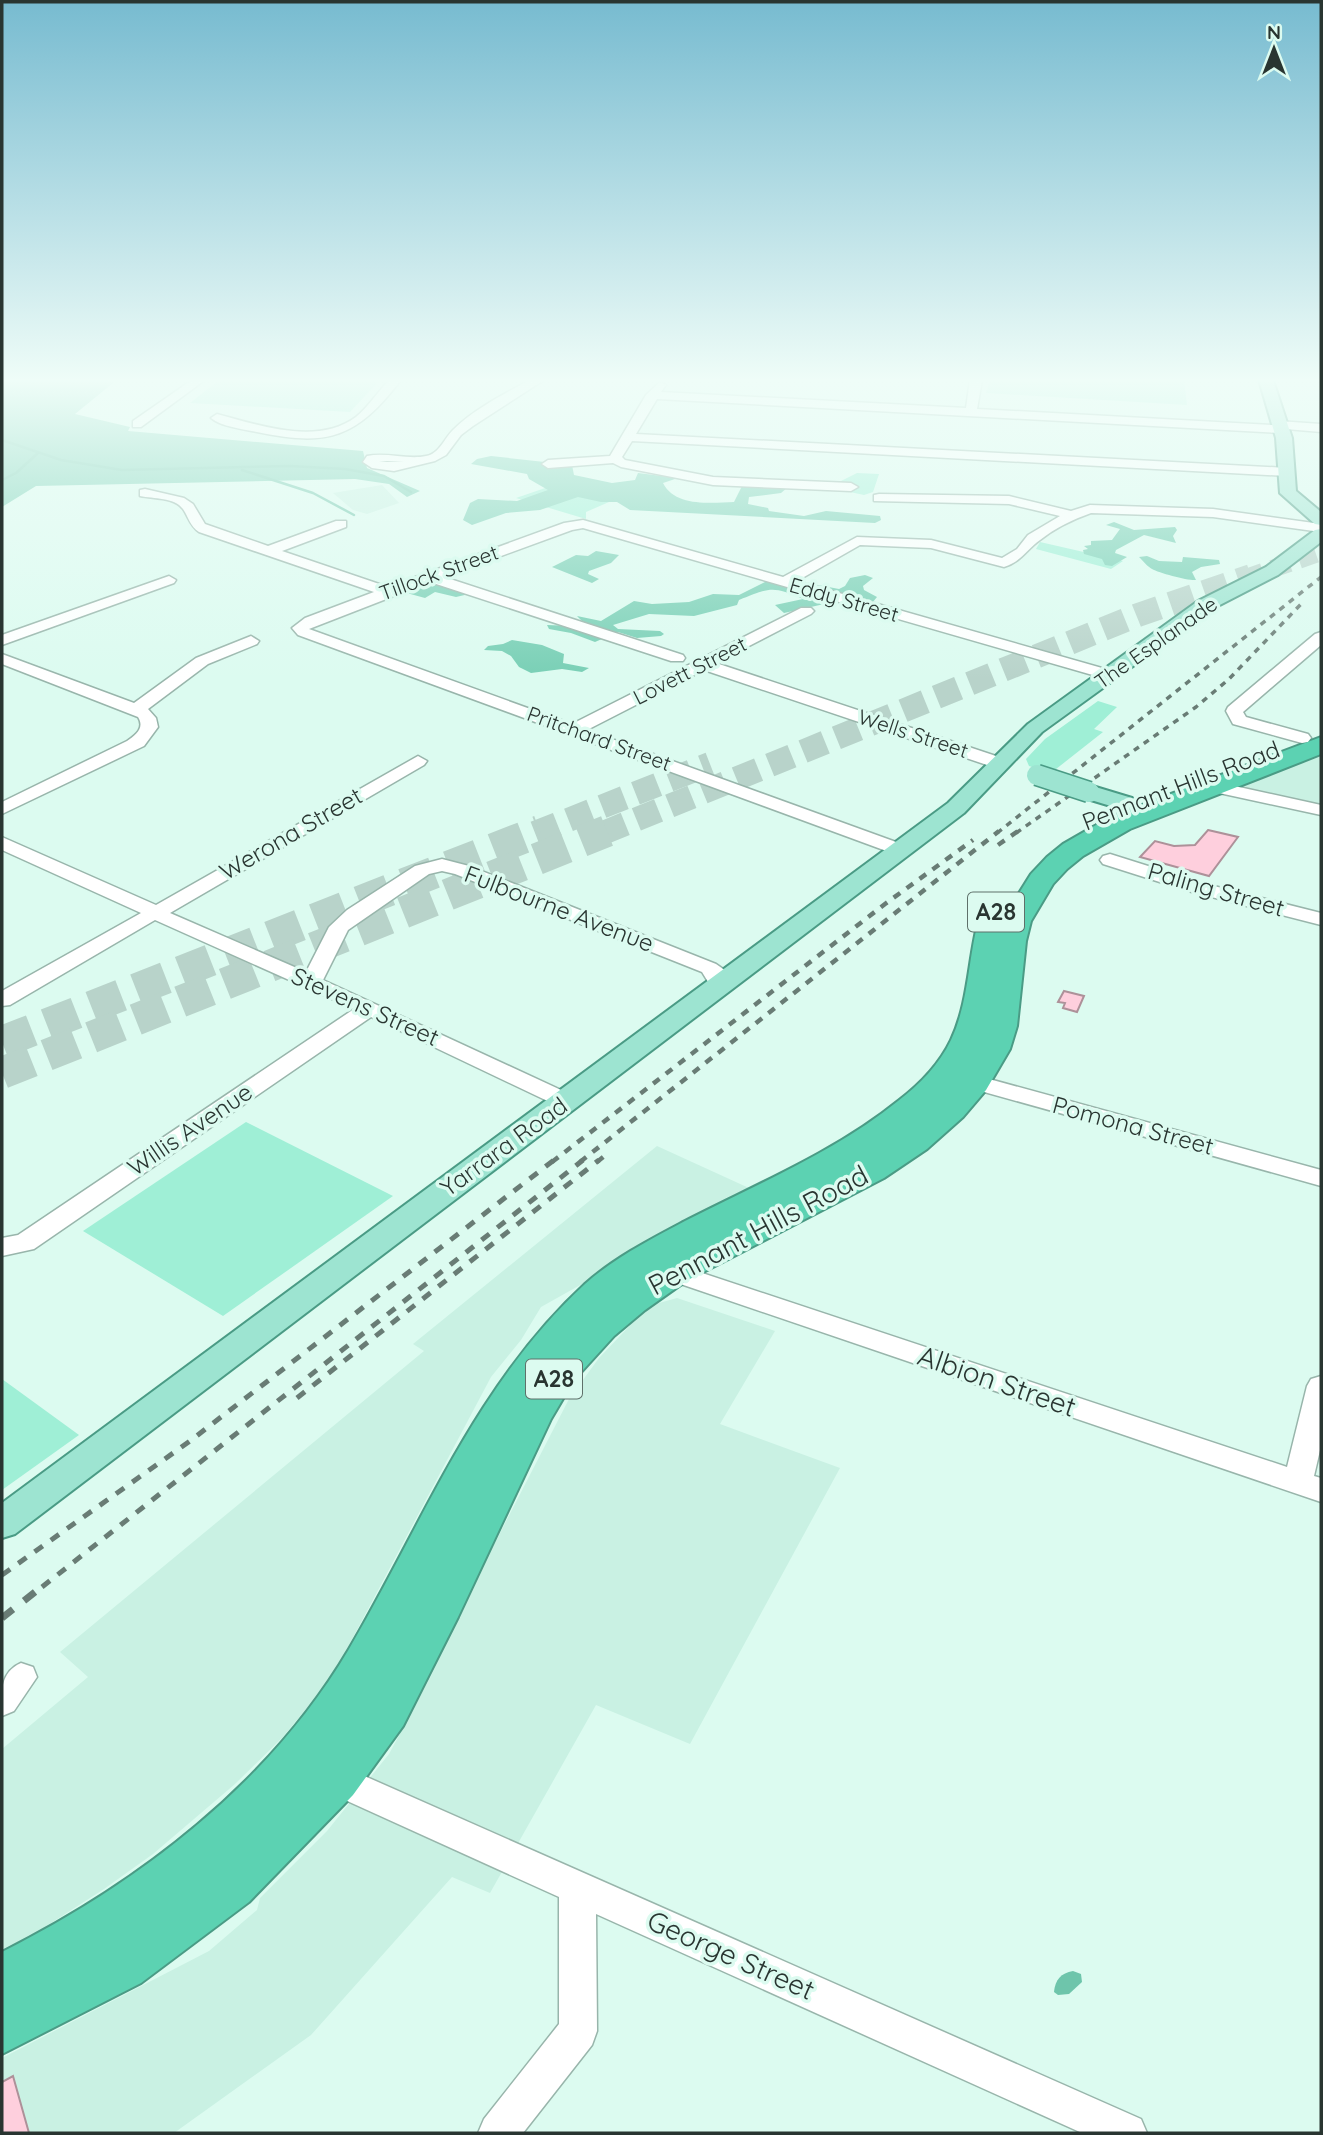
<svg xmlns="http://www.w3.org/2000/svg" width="1323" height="2135" viewBox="0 0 1323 2135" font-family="Quicksand,sans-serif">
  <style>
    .built { fill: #c9f1e3 }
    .green { fill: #9fefd6 }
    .forest { fill: #78cfb5 }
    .water { fill: #6ec5ab }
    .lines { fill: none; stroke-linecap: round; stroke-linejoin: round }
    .stream { stroke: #6ec5ab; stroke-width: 2.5 }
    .building { fill: #fecfdd; stroke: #ad9199; stroke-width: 2 }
    .highway-tunnel-far2 { stroke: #b8d3ca; stroke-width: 18; stroke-dasharray: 18 10; stroke-linecap: butt }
    .highway-tunnel-far1 { stroke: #b8d3ca; stroke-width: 24; stroke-dasharray: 24 12; stroke-linecap: butt }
    .highway-tunnel { stroke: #b8d3ca; stroke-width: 32; stroke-dasharray: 32 16; stroke-linecap: butt }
    .minor-casing { stroke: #98b5ab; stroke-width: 3 }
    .major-casing { stroke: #4a9b85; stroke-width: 4 }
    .highway-casing { stroke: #4a9b85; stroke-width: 4 }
    .minor { fill: #fff; fill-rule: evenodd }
    .major { fill: #9de4d1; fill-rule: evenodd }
    .highway { fill: #5cd2b2; fill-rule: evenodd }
    .rail-far3 { stroke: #697c75; stroke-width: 3.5; stroke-dasharray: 6 6; stroke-linecap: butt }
    .rail-far2 { stroke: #697c75; stroke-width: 4.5; stroke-dasharray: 8 8; stroke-linecap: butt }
    .rail-far1 { stroke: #697c75; stroke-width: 5; stroke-dasharray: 10 10; stroke-linecap: butt }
    .rail { stroke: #697c75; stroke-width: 7; stroke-dasharray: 14 14; stroke-linecap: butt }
    .major-bridge-casing { stroke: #4a9b85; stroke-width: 23; stroke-linecap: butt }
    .major-bridge { stroke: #9de4d1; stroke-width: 20 }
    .labels { text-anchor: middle; stroke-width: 7; stroke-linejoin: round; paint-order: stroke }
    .far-street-label { font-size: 21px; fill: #293531; stroke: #dcfbf0 }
    .shield { fill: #dcfbf0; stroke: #5f706a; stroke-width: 2 }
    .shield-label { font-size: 23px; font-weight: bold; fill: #293531 }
    .street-label { font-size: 24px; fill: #293531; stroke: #dcfbf0 }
    .near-street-label { font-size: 28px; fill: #293531; stroke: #dcfbf0 }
  </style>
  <rect width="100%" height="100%" fill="#dcfbf0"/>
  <g class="built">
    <polygon points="382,485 399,503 367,514 353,510 333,493"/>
    <polygon points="1321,753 1321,806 1248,790 1245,786"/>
    <polygon points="657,1146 749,1188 634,1248 582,1284 541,1307 521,1340 491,1377 331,1679 282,1738 235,1784 153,1854 104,1889 31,1936 2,1949 2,1749 88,1677 60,1652 424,1351 413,1344"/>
    <polygon points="677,1298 775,1331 720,1424 840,1468 690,1744 596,1705 490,1893 452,1877 311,2035 174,2133 2,2133 2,2058 209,1951 257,1910 260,1898 327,1831 389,1754 431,1676 483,1566 569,1399 599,1358 639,1316 659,1303"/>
  </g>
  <g class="green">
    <polygon points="219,380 380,380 350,412 190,403"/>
    <polygon points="990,380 1184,380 1187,405 986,393"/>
    <polygon points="857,473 879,474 873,492 864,495 850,492 852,484 839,482"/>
    <polygon points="554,485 609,502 586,512 586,519 516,498"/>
    <polygon points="1040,542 1123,561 1111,569 1036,549"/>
    <polygon points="1098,701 1117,707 1094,729 1103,732 1051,773 1029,766 1026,759 1045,739"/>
    <polygon points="246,1122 393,1196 223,1316 83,1231"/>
    <polygon points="2,1379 79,1435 2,1490"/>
  </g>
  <g class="forest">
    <polygon points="2,380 109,380 113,383 75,414 130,427 128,431 363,451 367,468 420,491 407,497 389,484 355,479 36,486 2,507"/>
    <path d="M491,456L572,465L574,475L612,483L635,480L638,473L678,478L663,483C675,507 711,503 734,502L742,486L788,487L781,493L749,497L748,504L768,508L769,511L804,516L826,511L880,516L881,520L875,523L630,510L617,502H601L578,497L540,510L506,513L472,525L463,520L470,503L478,499L517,501L548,490L529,479L527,474L471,464L477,459Z"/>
    <polygon points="1114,522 1134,530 1175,527 1177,530 1173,536 1176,543 1144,535 1116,550 1115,553 1127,557 1112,566 1105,565 1102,559 1084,554 1083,550 1088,549 1084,546 1091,545 1091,541 1112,540 1120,529 1106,525"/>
    <polygon points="596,551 619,555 611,563 589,571 588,574 599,579 592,583 552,567 576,555 588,556"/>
    <path d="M1147,556L1159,561L1182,562L1183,557L1219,560L1220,564L1201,567L1192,572L1196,580C1189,581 1159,573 1152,569C1148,567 1143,561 1139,557Z"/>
    <path d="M865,575L873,578L863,586L864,590L877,597L872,603L851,598L784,613L775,605L803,599C772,585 769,588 739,600L737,605L694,616L649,614L613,625L618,629L660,631L664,634L661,636L637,638L618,632L595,642L571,633L549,629L547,625L573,626L583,622L577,616L601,621L634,601L652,604L689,602L713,594L739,595L767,581L777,584L797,581L839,589L845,586L850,578Z"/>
    <polygon points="429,582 438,582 469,594 456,597 435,592 425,598 403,592"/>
    <polygon points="512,640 542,645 564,654 563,663 589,668 582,672 562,669 531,673 519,667 511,656 502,651 484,650 488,646 503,644"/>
  </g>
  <path class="water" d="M1073,1971L1081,1974L1082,1982L1069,1994L1058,1995L1054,1992C1055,1980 1061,1973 1073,1971Z"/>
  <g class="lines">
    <g class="stream">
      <polyline points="2,440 61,460 122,470 290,466 345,469 384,476 411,492"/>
      <polyline points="242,470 313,493 354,515"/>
      <polyline points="2,480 16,473 38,453"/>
    </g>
  </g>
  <g class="building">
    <polygon points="1208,830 1238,837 1209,876 1140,857 1155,841 1174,846 1195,845"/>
    <polygon points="1064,991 1084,996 1077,1012 1063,1008 1065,1003 1058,1002"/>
    <polygon points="13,2076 29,2133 2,2133 2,2082"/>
  </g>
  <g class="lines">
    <polyline class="highway-tunnel-far2" points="1246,578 1321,552"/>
    <g class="highway-tunnel-far1">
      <polyline points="535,833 710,764"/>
      <polyline points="603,833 1138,615 1251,576"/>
    </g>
    <g class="highway-tunnel">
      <polyline points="2,1042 540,831"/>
      <polyline points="2,1073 607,831"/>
    </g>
    <g class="minor-casing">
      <g id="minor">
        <polygon points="192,380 205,380 141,427 133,427 133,421"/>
        <path d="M389,380H401C356,438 329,447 257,432C243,429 222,427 211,418L217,414C258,425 317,446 356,417C368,407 378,392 389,380Z"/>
        <path d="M530,380H544L473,426L461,435L446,455L435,461L394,471L372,468L363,462L367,456C387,452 408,460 426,456C439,454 444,439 453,430C474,409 504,394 530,380ZM387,461L404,462H379Z"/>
        <polygon points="970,380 982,380 977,409 1272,425 1278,421 1321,424 1321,432 1286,429 1280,433 657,399 636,434 1287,468 1293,472 1287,476 632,441 622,457 625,460 713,477 851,483 858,487 851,491 713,485 621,467 613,463 548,468 542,464 548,460 610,456 646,395 660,382 666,385 661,392 966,408"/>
        <path d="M145,489L184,498L193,504L205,524L268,546L336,521H346V527L282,551L388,587L564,523L583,520L783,577L857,537L931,540L1002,558L1017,549L1028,535L1060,516L1009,504L874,501V495L879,494L1009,496L1071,511L1090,505L1213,509L1321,524V532L1213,517L1091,513C1074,519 1055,528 1040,540C1027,549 1021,562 1004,567L931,548L860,545L797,581L1116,672L1118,675L1110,680L583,528L572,530L444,577L683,655L685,658L683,661H671L430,582L309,629L572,724L801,608H811L814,611L811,614L716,663L1005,759L1008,763L1005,767H993L704,670L587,730L907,846L910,850L900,856L298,635L292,628L305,618L374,592L199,532C190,526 189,518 183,509C174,497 154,499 140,496V490Z"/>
        <polygon points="169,576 176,580 174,583 2,645 2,635"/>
        <polygon points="1321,632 1321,645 1243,712 1246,717 1308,734 1311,738 1308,742 1302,743 1233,724 1226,711 1228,707 1315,634"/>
        <path d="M251,636L259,641L257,644L208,664L148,709L156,718L158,727L144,746L2,814V802L127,741C136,735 145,728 138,717L2,664V654L134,703L196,658Z"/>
        <polygon points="418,756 427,761 424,765 170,913 306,972 329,927 347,910 415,866 442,859 469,866 716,964 726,971 732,985 729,990 713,990 702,972 455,874 442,871 429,874 348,930 323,980 574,1096 578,1101 574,1106 566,1108 558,1106 371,1017 34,1249 2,1256 2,1238 18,1235 354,1009 155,920 10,1005 2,1006 2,991 141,913 2,850 2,837 156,905"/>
        <polygon points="1216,782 1321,805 1321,815 1210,791 1207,787"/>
        <polygon points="1110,854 1202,883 1321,913 1321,925 1188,891 1103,864 1100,860 1103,856"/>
        <polygon points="960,1071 1321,1170 1321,1186 952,1083 949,1078 952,1073"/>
        <polygon points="672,1263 1287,1467 1307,1386 1311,1379 1321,1376 1321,1446 1314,1476 1321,1478 1321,1502 663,1278 659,1272 663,1266"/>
        <path d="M21,1663L33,1667L37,1677L14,1711L2,1716C1,1692 0,1672 21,1663Z"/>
        <polygon points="335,1763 1141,2119 1147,2133 1082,2133 596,1914 597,2031 592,2045 523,2133 478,2133 484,2119 559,2024 559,1897 323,1790 318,1779 323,1768"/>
      </g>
    </g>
    <g class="major-casing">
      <g id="major">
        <polygon points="1259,380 1273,380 1292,438 1296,491 1321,512 1321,525 1315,524 1280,493 1276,438"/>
        <polygon points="1321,529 1321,542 1278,575 1212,609 1042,732 964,813 15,1534 2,1538 2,1503 948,803 1028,724 1198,601 1266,567 1315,530"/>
        <polygon points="1089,785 1132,798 1135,803 1132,808 1124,810 1081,797 1078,792 1081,787"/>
      </g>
    </g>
    <g class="highway-casing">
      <path id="highway" d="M1321,737V754L1130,829L1083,856L1067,869L1053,884L1031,921L1026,941L1017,1026L1010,1049L986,1090L963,1117L927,1149L884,1178L686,1281L645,1310L614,1336L574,1380L551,1419L458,1617L403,1726L353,1795L249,1902L141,1983L2,2054V1952C139,1883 270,1783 349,1649C423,1523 475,1385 585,1284C614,1258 651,1239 685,1221C757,1184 835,1152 898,1101C919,1085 939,1065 951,1040C969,1002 968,958 979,918L984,912L994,909L1006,914L1031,874L1047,857L1063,844L1110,817Z"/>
    </g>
    <use href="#minor" class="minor"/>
    <use href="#major" class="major"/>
    <use href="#highway" class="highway"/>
    <g class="rail-far3">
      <polyline points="997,833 1321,577"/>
      <polyline points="1016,833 1196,707 1229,679 1303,602"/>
    </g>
    <g class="rail-far2">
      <polyline points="998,845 1018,831"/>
      <polyline points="552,1162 885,904 973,840"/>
      <polyline points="580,1162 999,831"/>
      <polyline points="597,1162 608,1153"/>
    </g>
    <g class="rail-far1">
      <polyline points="297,1398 599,1160"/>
      <polyline points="2,1575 190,1441 554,1160"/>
      <polyline points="42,1587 583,1160"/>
    </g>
    <polyline class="rail" points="2,1618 44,1585"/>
    <g class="major-bridge-casing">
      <polyline id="major-bridge" points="1037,775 1089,792"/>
    </g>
    <use href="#major-bridge" class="major-bridge"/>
  </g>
  <linearGradient id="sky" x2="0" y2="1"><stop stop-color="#77bbd0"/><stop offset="0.56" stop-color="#effdf8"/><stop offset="1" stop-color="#effdf8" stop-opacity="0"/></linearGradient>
  <rect width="1323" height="679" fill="url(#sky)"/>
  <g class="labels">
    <g class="far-street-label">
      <text transform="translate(439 573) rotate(-20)" y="7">Tillock Street</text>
      <text transform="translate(844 600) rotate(16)" y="7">Eddy Street</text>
      <text transform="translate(1156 643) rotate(-35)" y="7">The Esplanade</text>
      <text transform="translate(690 671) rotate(-27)" y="7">Lovett Street</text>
      <text transform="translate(913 734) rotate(18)" y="7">Wells Street</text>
      <text transform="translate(599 739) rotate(20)" y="7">Pritchard Street</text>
    </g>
    <g class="shield">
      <rect x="968" y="892.5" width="56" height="39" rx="5"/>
      <rect x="526" y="1359.5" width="56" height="39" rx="5"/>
    </g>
    <g class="shield-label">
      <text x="996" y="920">A28</text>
      <text x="554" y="1387">A28</text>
    </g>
    <g class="street-label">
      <text transform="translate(1181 786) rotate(-21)" y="8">Pennant Hills Road</text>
      <text transform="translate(291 834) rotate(-30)" y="8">Werona Street</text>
      <text transform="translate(1216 890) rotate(16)" y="8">Paling Street</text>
      <text transform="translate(559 909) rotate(21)" y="8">Fulbourne Avenue</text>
      <text transform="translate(365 1007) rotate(24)" y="8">Stevens Street</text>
      <text transform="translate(1133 1126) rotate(15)" y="8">Pomona Street</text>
      <text transform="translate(190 1130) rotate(-34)" y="8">Willis Avenue</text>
      <text transform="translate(504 1147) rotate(-36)" y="8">Yarrara Road</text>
    </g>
    <g class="near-street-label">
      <text transform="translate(758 1230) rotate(-28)" y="10">Pennant Hills Road</text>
      <text transform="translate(997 1381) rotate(19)" y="10">Albion Street</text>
      <text transform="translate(731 1955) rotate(24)" y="10">George Street</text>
    </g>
  </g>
  <rect width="1323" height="2135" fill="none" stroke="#293531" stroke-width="7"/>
  <g transform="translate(1274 49)" stroke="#dcfbf0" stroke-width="5" paint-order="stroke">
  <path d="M0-5L12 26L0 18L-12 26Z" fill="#293531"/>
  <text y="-10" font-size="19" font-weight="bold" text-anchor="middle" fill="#293531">N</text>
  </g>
</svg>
